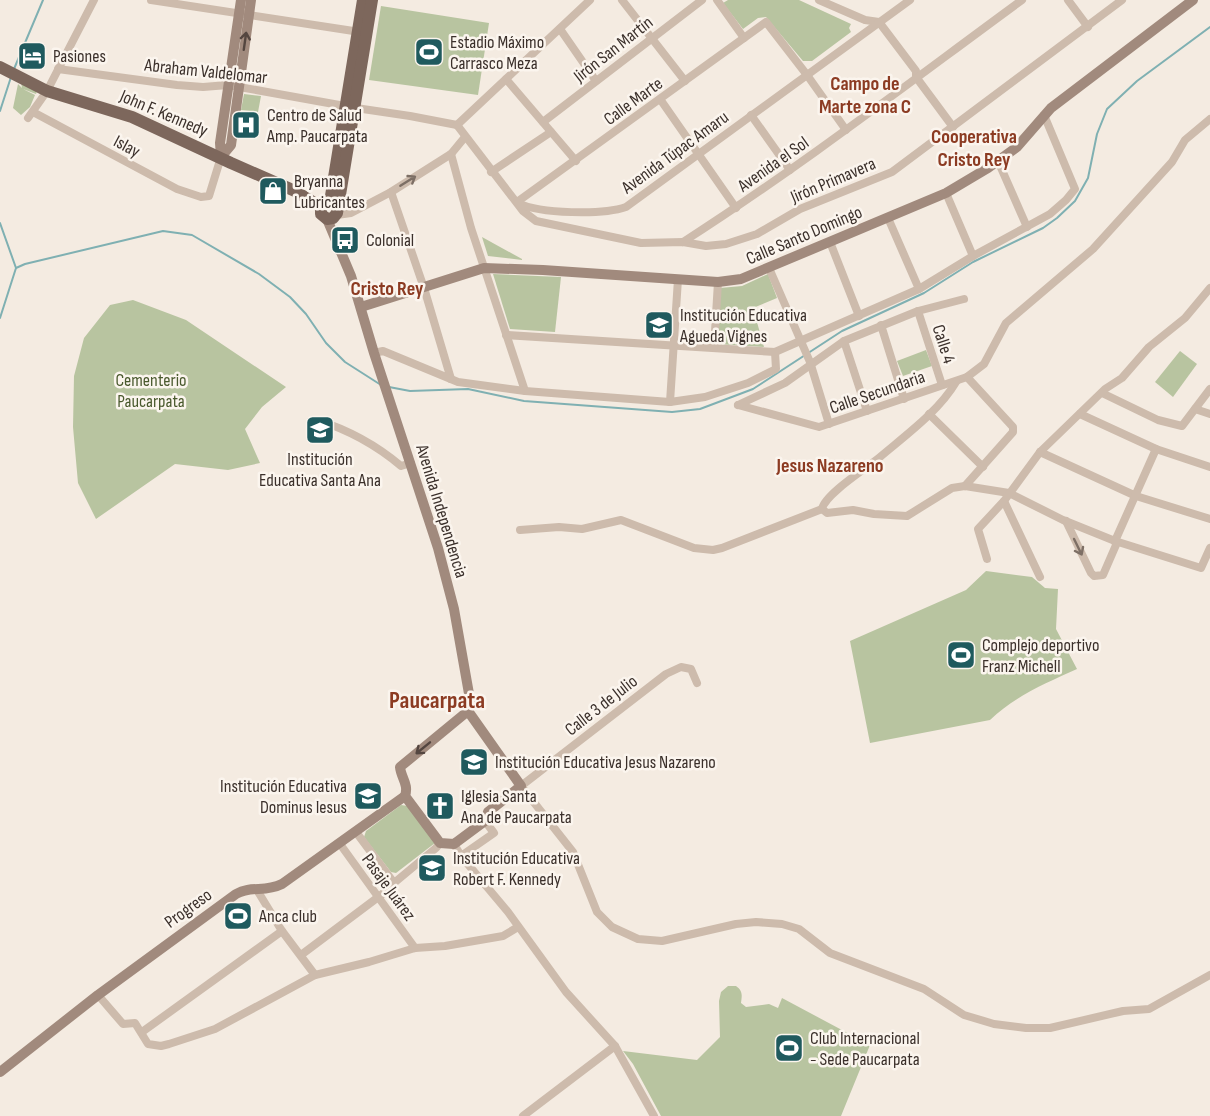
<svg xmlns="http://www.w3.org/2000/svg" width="1210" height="1116" viewBox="0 0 1210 1116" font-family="'Sofia Sans Condensed',sans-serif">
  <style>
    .green { fill: #b8c4a0 }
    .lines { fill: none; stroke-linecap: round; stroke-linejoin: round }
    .stream { stroke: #7fb0b2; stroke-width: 2 }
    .street { stroke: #cdbbac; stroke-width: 8 }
    .secondary { stroke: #a18a7d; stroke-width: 10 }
    .primary { stroke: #7d675c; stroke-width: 12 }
    .oneway { stroke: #544640 }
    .oneway2 { stroke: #7d6f65 }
    .labels { text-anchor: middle; stroke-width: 5; stroke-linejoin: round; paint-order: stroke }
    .poi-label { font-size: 18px; fill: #3b302b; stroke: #fbf5ee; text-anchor: start }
    .street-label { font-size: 18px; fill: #3b302b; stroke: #fbf5ee }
    .park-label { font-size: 18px; fill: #4a5a2e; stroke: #fbf5ee }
    .neighbourhood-label { font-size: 20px; font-weight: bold; fill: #8c3b22; stroke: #fbf5ee }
    .district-label { font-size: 24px; font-weight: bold; fill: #8c3b22; stroke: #fbf5ee }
  </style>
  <rect width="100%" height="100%" fill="#f4ebe1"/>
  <g class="green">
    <polygon points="728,0 799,0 851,24 849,28 851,32 812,61 803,61 766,17 758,18 743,29 723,3"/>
    <polygon points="381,6 489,23 478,95 369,80"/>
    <polygon points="21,82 37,91 36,94 23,89 35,95 30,107 21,115 13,108 18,84 22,88"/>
    <polygon points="244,94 261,96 258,112 241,110"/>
    <polygon points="482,237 522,259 522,260 488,256"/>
    <polygon points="493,274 561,277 555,332 510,329"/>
    <polygon points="768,274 777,298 753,308 764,347 717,344 720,288 742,286"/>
    <polygon points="133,300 186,320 286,387 262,407 245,429 260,463 228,470 175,464 96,519 78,483 73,427 74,376 84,338 110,305"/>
    <polygon points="926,350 932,366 903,376 897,361"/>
    <polygon points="1180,351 1197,364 1173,397 1155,382"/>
    <path d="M986,571L1032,577L1045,588L1058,589L1056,629L1077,669C1046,683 1015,696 990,720L870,743L850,641L966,590Z"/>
    <polygon points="401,805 408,806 435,843 396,873 391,872 364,837 366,831"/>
    <path d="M728,986H736C743,991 742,995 741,1003L746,1007L769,1004L778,1008L782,998L870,1045L841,1116H661L633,1064L623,1051L697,1060L720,1037L719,1001L721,992Z"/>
  </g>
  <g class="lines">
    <g class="stream">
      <polyline points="14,69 43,0"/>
      <polyline points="0,111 11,77"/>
      <polyline points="0,223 16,268 0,318"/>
      <polyline points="16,268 25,264 163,231 192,235 259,274 290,297 306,314 326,343 345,362 381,385"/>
      <polyline points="389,387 410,391 468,389 524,401 672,412 700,409 753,389 842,331 924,293 973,262 1043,228 1057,218 1075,201 1088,178 1097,134 1107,109 1137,81 1210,27"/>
    </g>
    <g class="street">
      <polyline points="151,0 360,32"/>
      <polyline points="622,0 685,81"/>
      <polyline points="717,0 744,38"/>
      <polyline points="819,0 865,20 879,22 916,71 916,77 953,127"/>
      <polyline points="1068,0 1088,27"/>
      <polyline points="560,29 596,81"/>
      <polyline points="58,69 177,85 203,87 228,85 356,108 410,116 457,125"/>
      <polyline points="506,79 576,161"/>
      <polyline points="660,99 736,208"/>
      <polyline points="33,112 177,189 201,197 209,196 221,157"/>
      <polyline points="751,115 790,170"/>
      <polyline points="28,118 47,91 94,0"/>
      <polyline points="543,122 702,0"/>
      <polyline points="457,125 523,211 536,221 641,243 683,242 706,246 726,244 757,234 800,209 892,172 1122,0"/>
      <polyline points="457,125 590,0"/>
      <polyline points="451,154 471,228 525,391"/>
      <polyline points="998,161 1027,227"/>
      <polyline points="491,172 551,132"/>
      <polyline points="391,192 424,288 451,379"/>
      <polyline points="946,193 973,256"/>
      <polyline points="517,202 766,22 807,75 846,130"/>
      <path d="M518,203C540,214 603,215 626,207L910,0"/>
      <polyline points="337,215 351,213 391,192 451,154 465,137"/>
      <polyline points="888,218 919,289"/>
      <path d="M683,242C800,167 910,82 1022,0"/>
      <polyline points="830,242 859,316"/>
      <polyline points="769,268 810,362 829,424"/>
      <polyline points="918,311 942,385"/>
      <polyline points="881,325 904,399"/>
      <polyline points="506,335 775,352 919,289 973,256 1050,214 1066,200 1075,189 1044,115"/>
      <polyline points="844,341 867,411"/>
      <polyline points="714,348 718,282"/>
      <polyline points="374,353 383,351 458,382 525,391 670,402 705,397 748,383 776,369 775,352"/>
      <polyline points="1102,393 1158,420 1182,426 1210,389"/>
      <polyline points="670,402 678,279"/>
      <polyline points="738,405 819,427 967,377 984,364 1006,323 1093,249 1172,162 1185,140 1210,119"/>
      <polyline points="738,405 785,383 844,341 918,311 964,299"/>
      <polyline points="1195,409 1210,414"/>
      <polyline points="929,414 983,467"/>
      <polyline points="1080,414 1156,449 1210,467"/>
      <path d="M317,420C349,430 375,444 401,466L411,463"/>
      <polyline points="1040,452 1136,496 1210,519"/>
      <polyline points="965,486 1013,432 1013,427 967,377"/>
      <polyline points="1004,501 1040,577"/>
      <polyline points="822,509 827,513 853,510 874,514 907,516 952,488 965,486 1009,493 1063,520 1115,541 1201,568 1210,548"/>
      <polyline points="1066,521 1091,573 1094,576 1103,575 1116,545 1115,541 1156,449"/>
      <path d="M520,530L559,527L582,529L621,520L694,548L713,550L722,548L822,509C825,494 867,468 880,457C906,435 939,411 956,382"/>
      <polyline points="987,559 978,529 1004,501 1040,452 1105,389 1122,378 1149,347 1185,318 1210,288"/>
      <polyline points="697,683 691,669 681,667 666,674 521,786 573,852 597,912 612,927 638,939 662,941 736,924 756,922 782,924 799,929 830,953 924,989 964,1015 994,1024 1026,1028 1050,1028 1123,1011 1149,1009 1210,975"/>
      <polyline points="356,832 394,883"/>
      <polyline points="340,844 415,948"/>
      <polyline points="454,844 461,856 508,912 566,992 615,1046 654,1116"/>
      <polyline points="461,856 494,833 485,821"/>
      <polyline points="257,890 282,931 315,975"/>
      <polyline points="301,955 393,886 394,883 436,848 440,843"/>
      <polyline points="98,995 123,1024 135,1023 148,1044 161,1046 169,1044 215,1029 315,975 369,962 415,948 445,946 503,936 518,927"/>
      <polyline points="142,1032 282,931"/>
      <polyline points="523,1116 615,1046"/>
    </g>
    <g class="secondary">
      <polyline points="221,157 231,145 251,0"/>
      <polyline points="221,157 220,143 241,0"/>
      <path d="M327,219L351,276L374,353L438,548L454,609L471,705L468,711L521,786L488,812L485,821L454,844L440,843L405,796C409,784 401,778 400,767L468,711"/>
      <polyline points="361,307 484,268 543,270 718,282 741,279 946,193 988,168 1017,147 1051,108 1193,0"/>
      <path d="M0,1072L98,995L236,894C252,885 264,893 282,884L405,796"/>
    </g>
    <g class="primary">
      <polyline points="0,67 47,91 132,117 231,163 295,191 321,207"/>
      <polyline points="330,202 363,0"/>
      <polyline points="321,207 321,214 327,219 333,218 337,213 372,0"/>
    </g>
  </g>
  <defs><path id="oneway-shaft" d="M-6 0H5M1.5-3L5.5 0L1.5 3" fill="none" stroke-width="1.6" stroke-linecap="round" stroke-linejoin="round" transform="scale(1.5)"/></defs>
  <g class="oneway">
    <use href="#oneway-shaft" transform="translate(245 41) rotate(-82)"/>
    <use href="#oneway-shaft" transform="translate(423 748) rotate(141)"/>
  </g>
  <g class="oneway2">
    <use href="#oneway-shaft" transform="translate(408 181) rotate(-32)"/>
    <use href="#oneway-shaft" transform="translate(1078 547) rotate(64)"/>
  </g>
  <defs>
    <g id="stadium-square" transform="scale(1.5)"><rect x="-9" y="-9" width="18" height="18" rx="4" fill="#1f5a5e" stroke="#fbf5ee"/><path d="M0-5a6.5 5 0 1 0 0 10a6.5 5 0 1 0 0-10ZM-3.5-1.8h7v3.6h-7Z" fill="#fff"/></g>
    <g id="hotel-square" transform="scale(1.5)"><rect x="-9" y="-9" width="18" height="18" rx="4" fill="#1f5a5e" stroke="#fbf5ee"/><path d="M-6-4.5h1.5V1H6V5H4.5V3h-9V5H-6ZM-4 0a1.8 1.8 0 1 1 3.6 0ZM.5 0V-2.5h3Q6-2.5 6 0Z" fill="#fff"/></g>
    <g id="hospital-square" transform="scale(1.5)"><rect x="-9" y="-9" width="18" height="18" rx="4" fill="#1f5a5e" stroke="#fbf5ee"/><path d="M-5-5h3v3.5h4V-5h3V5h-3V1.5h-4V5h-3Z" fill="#fff"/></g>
    <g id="shop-square" transform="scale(1.5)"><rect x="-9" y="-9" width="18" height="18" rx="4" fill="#1f5a5e" stroke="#fbf5ee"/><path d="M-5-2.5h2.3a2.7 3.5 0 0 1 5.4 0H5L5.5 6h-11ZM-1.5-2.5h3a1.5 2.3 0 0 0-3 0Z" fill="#fff"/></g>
    <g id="bus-square" transform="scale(1.5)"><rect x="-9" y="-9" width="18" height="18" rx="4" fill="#1f5a5e" stroke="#fbf5ee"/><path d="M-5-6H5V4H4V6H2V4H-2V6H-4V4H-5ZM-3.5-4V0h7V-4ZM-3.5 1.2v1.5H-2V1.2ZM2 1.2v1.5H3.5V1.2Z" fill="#fff"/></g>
    <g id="school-square" transform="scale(1.5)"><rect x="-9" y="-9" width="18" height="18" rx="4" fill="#1f5a5e" stroke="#fbf5ee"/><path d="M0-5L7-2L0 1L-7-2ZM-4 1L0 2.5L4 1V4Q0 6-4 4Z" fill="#fff"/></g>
    <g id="church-square" transform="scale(1.5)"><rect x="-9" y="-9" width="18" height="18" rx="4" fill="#1f5a5e" stroke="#fbf5ee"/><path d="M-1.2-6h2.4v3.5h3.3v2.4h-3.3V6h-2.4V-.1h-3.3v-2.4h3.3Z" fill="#fff"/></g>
  </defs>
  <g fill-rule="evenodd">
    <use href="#stadium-square" x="429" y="52"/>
    <use href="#hotel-square" x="32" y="56"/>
    <use href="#hospital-square" x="246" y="125"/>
    <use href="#shop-square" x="273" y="191"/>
    <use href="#bus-square" x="345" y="240"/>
    <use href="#school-square" x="659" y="325"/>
    <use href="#school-square" x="320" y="430"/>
    <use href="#stadium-square" x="961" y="655"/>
    <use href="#school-square" x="474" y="762"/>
    <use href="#school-square" x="368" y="796"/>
    <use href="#church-square" x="440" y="806"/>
    <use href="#school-square" x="432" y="868"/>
    <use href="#stadium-square" x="238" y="916"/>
    <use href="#stadium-square" x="789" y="1048"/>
  </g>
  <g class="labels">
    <g class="poi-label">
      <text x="450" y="48">Estadio Máximo<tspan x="450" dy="21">Carrasco Meza</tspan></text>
      <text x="53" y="62">Pasiones</text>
      <text x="267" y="121">Centro de Salud<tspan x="267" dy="21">Amp. Paucarpata</tspan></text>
      <text x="294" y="187">Bryanna<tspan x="294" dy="21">Lubricantes</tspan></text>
      <text x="366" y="246">Colonial</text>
      <text x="680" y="321">Institución Educativa<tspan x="680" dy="21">Agueda Vignes</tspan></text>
      <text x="320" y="465" text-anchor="middle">Institución<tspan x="320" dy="21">Educativa Santa Ana</tspan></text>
      <text x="982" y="651">Complejo deportivo<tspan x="982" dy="21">Franz Michell</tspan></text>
      <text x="495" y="768">Institución Educativa Jesus Nazareno</text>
      <text x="347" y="792" text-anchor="end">Institución Educativa<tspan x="347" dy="21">Dominus Iesus</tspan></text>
      <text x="461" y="802">Iglesia Santa<tspan x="461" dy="21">Ana de Paucarpata</tspan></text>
      <text x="453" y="864">Institución Educativa<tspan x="453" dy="21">Robert F. Kennedy</tspan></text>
      <text x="259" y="922">Anca club</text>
      <text x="810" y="1044">Club Internacional<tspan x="810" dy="21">- Sede Paucarpata</tspan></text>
    </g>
    <g class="street-label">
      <text transform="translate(613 49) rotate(-38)" y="6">Jirón San Martín</text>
      <text transform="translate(206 71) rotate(6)" y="6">Abraham Valdelomar</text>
      <text transform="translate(633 101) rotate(-36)" y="6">Calle Marte</text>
      <text transform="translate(164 113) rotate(23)" y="6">John F. Kennedy</text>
      <text transform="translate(127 146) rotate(28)" y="6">Islay</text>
      <text transform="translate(675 152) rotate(-36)" y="6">Avenida Túpac Amaru</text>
      <text transform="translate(773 164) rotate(-35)" y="6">Avenida el Sol</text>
      <text transform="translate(833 180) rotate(-23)" y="6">Jirón Primavera</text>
      <text transform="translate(804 235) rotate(-23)" y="6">Calle Santo Domingo</text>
      <text transform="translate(944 344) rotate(72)" y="6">Calle 4</text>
      <text transform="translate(877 392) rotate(-19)" y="6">Calle Secundaria</text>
      <text transform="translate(442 511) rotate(73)" y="6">Avenida Independencia</text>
      <text transform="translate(601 705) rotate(-38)" y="6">Calle 3 de Julio</text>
      <text transform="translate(389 887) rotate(54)" y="6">Pasaje Juárez</text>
      <text transform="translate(188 908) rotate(-36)" y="6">Progreso</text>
    </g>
    <g class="park-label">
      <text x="151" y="386">Cementerio<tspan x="151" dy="21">Paucarpata</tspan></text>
    </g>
    <g class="neighbourhood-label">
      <text x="865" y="90">Campo de<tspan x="865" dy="23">Marte zona C</tspan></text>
      <text x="974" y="143">Cooperativa<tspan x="974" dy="23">Cristo Rey</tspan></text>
      <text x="387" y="295">Cristo Rey</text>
      <text x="830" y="472">Jesus Nazareno</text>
    </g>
    <g class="district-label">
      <text x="437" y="708">Paucarpata</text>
    </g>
  </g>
</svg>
